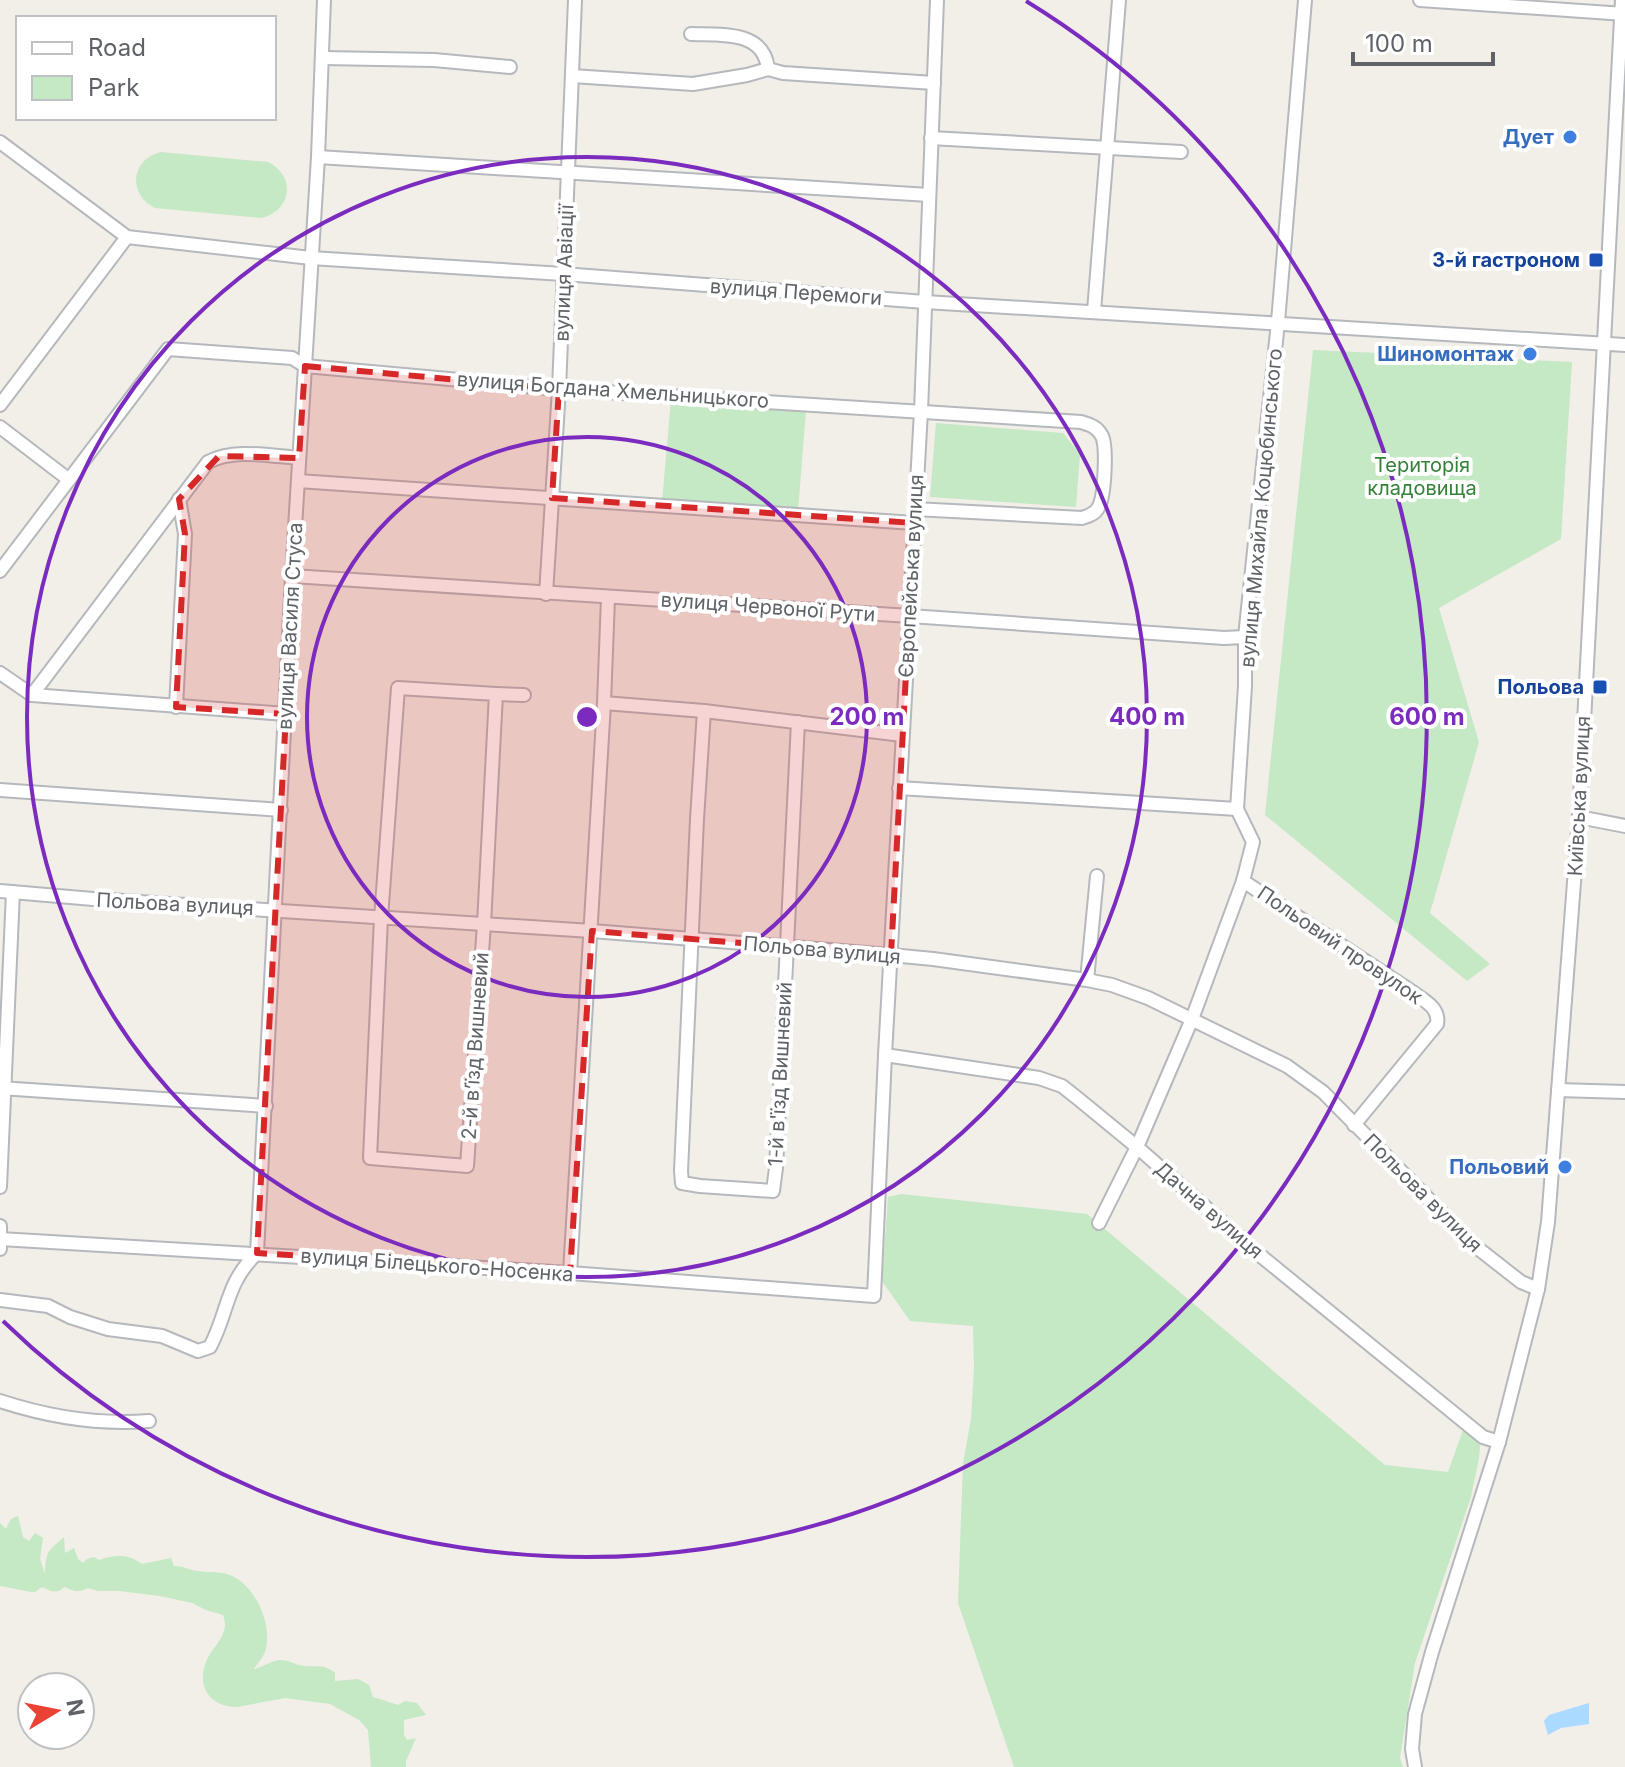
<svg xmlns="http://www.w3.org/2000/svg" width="1625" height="1767" viewBox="0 0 1625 1767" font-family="Inter,sans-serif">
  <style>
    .green { fill: #c5e8c5 }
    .water { fill: #aadaff }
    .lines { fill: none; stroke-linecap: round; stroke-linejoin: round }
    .minor-casing { stroke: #b5b8bc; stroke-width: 16 }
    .minor { stroke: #fff; stroke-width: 12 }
    .marked { fill: #d62828; fill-opacity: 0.2; stroke: #d62828; stroke-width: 6; stroke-dasharray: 16 10; stroke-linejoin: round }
    .ring { fill: none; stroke: #7b2cbf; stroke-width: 4 }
    .shop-dot { fill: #3f7fe0; stroke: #fff; stroke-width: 3 }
    .transit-dot { fill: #1a4fb4; stroke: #fff; stroke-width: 3 }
    .labels { text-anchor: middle; stroke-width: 8; stroke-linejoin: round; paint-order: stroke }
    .shop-label { font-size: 20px; font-weight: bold; fill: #366cbe; stroke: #fff; text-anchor: end }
    .transit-label { font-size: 20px; font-weight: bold; fill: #164399; stroke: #fff; text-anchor: end }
    .street-label { font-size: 20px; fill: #5f6368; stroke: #fff }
    .park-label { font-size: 20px; fill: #348238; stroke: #fff }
    .centre { fill: #7b2cbf; stroke: #fff; stroke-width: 4 }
    .ring-label { font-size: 24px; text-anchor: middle; font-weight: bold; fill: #7b2cbf; stroke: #fff; stroke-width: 8; stroke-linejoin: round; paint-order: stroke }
  </style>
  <rect width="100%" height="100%" fill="#f1efe8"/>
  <g class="green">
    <path d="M161,152L268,162C296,176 292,210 262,218L155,208C127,194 131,159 161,152Z"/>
    <polygon points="1313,350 1572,362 1561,539 1439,608 1479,742 1430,913 1490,964 1467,981 1265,815"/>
    <polygon points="671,399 806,410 798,511 662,502"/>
    <polygon points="936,423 1063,433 1080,454 1076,507 930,497"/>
    <path d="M901,1194L1087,1214L1385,1465L1448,1472L1463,1430L1480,1443C1480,1462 1474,1479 1471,1497L1415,1663L1400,1758L1403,1767H1014L958,1603L963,1463L971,1419L974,1368L973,1326L910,1321L882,1281L888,1197Z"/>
    <path d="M18,1516L23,1537L29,1541L35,1533L43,1538L40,1559L45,1574C46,1551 47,1552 64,1537L65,1553L74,1548L78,1559L83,1563L87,1559L94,1557L99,1560C115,1554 129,1554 142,1564L171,1558L174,1566C184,1566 189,1570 198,1571C209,1573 219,1571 230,1575C255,1585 272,1623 266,1649C264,1657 257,1664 253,1670C261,1667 270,1662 278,1660C288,1659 295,1665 304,1666C316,1667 325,1664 335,1673V1681L358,1679L369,1685L373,1697L398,1705L405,1701L417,1703L426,1715L404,1720V1735L407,1740L416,1738L406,1761V1767H371L368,1730L359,1720L330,1704L285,1698L237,1707C211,1707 196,1687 206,1662C212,1646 231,1635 223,1615L206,1610L192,1603L160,1596L119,1591H98L88,1588C79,1593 73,1591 64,1587C57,1595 51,1591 42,1587L35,1592H31L0,1586V1523L6,1529C9,1522 10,1518 18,1516Z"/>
  </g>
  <polygon class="water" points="1589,1703 1589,1724 1561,1728 1548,1735 1544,1721 1549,1715"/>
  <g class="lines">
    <g class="minor-casing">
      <g id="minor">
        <polyline points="1420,0 1625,14"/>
        <path d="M691,34C721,35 764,30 768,69"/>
        <polyline points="323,58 434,60 510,67"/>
        <polyline points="572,76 693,84 747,75 768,69 783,73 934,83"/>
        <polyline points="931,138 1181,152"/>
        <polyline points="0,142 127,237 311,258 563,274 925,302 1625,345"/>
        <polyline points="318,157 929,195"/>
        <polyline points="1094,311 1119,0"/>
        <polyline points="0,405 127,237"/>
        <polyline points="0,427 68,479"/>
        <polyline points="298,481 914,523"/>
        <path d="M0,571L168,349L292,358L305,366L559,389L1081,422C1091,425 1097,427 1102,436C1107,447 1105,498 1098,508C1095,514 1088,516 1082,518L915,509"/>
        <polyline points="292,576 910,616 1224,638 1245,637"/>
        <polyline points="546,594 559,389 575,0"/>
        <polyline points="0,673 32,695 286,714"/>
        <polygon points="398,688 496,694 484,924 467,1166 370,1158 381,918"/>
        <polyline points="496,694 524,695"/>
        <path d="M32,695L208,462C234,448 270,456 299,458"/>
        <polyline points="604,703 608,598"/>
        <polyline points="176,707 185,534 179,499"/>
        <polyline points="704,711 697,819 681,1171 682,1183 700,1186 773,1191 776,1168 798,722"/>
        <polyline points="899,788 1237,809"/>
        <polyline points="0,790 281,810"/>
        <polyline points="1579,817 1625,826"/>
        <path d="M1243,881L1411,991C1423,1000 1440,1007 1437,1024L1354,1125"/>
        <polyline points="0,891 93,899 592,931 891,955 933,959 1087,980 1112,985 1148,998 1287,1066 1323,1092 1475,1246 1521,1282 1538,1289"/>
        <polyline points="1087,980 1097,876"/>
        <polyline points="885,1055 1039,1078 1062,1086 1076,1097 1137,1147 1261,1256 1483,1437 1499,1442"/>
        <polyline points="0,1088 266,1106"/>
        <polyline points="1558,1090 1625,1092"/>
        <polyline points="0,1187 13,892"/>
        <polyline points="1099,1223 1137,1147 1192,1019 1243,881 1253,842 1237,809 1245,686 1245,637 1278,322 1305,0"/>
        <polyline points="0,1226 0,1249"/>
        <polyline points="0,1239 570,1273 874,1296 885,1055 921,411 937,0"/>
        <polyline points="570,1273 604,703 704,711 902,735"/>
        <path d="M0,1300L48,1306L70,1317L108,1329L162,1336L198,1351L210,1347C229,1311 225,1284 257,1253L292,576L318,157L324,0"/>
        <path d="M0,1401C49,1417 98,1425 149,1421"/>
        <polyline points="1415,1767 1412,1749 1415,1714 1432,1652 1499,1442 1538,1289 1548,1222 1579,817 1622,0"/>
      </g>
    </g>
    <use href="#minor" class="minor"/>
  </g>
  <path class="marked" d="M305,366L559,389L552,498L914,523L891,955L592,931L570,1273L257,1253L286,714L176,707L185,534L179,499L219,456L299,458Z"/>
  <g class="ring">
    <circle cx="587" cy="717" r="280"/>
    <circle cx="587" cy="717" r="560"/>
    <path d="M1026 1A840 840 0 1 1 3 1321"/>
  </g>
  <g class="shop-dot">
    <circle cx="1570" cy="137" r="8"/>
    <circle cx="1530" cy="354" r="8"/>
    <circle cx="1565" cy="1167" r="8"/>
  </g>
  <g class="transit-dot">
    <rect x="1588" y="252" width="16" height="16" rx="4"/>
    <rect x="1592" y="679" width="16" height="16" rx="4"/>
  </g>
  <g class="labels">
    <g class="shop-label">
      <text x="1554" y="144">Дует</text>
      <text x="1514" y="361">Шиномонтаж</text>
      <text x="1549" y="1174">Польовий</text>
    </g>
    <g class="transit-label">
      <text x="1580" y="267">3-й гастроном</text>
      <text x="1584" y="694">Польова</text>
    </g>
    <g class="street-label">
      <text transform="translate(564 273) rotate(-88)" y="7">вулиця Авіації</text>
      <text transform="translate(796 292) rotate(4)" y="7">вулиця Перемоги</text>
      <text transform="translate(613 390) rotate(4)" y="7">вулиця Богдана Хмельницького</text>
      <text transform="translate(1261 508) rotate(-85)" y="7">вулиця Михайла Коцюбинського</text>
      <text transform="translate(911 576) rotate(-87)" y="7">Європейська вулиця</text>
      <text transform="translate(768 607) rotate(4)" y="7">вулиця Червоної Рути</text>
      <text transform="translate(290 626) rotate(-87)" y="7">вулиця Василя Стуса</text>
      <text transform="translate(1579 796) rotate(-87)" y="7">Київська вулиця</text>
      <text transform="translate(175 904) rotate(3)" y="7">Польова вулиця</text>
      <text transform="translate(1340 945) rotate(34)" y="7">Польовий провулок</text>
      <text transform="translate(822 950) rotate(5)" y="7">Польова вулиця</text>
      <text transform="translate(475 1046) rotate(-86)" y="7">2-й вʼїзд Вишневий</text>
      <text transform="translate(780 1074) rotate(-87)" y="7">1-й в'їзд Вишневий</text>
      <text transform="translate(1423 1193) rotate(45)" y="7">Польова вулиця</text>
      <text transform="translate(1209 1210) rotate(41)" y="7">Дачна вулиця</text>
      <text transform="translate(437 1265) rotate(4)" y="7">вулиця Білецького-Носенка</text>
    </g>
    <g class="park-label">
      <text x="1422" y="472">Територія<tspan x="1422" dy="23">кладовища</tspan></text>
    </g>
  </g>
  <circle cx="587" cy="717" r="12" class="centre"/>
  <g class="ring-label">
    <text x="867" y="725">200 m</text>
    <text x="1147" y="725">400 m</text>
    <text x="1427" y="725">600 m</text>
  </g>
  <rect x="16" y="16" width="260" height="104" fill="#ffffff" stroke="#bfc1c3" stroke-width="2"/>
  <rect x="32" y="42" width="40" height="12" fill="#ffffff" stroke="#bfc1c3" stroke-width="2"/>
  <text x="88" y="56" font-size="24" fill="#5f6368">Road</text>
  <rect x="32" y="76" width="40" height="24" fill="#c5e8c5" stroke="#bfc1c3" stroke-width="2"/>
  <text x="88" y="96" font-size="24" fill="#5f6368">Park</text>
  <g transform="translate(56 1711) rotate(80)"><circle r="38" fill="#ffffff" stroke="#bfc1c3" stroke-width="2"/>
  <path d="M0-6L14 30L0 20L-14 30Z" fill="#ea4335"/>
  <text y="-12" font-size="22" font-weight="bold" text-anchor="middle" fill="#5f6368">N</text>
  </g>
  <path d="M1353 52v12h140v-12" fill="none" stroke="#5f6368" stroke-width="4"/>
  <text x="1365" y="52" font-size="24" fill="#5f6368" stroke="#ffffff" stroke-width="6" paint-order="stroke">100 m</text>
</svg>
